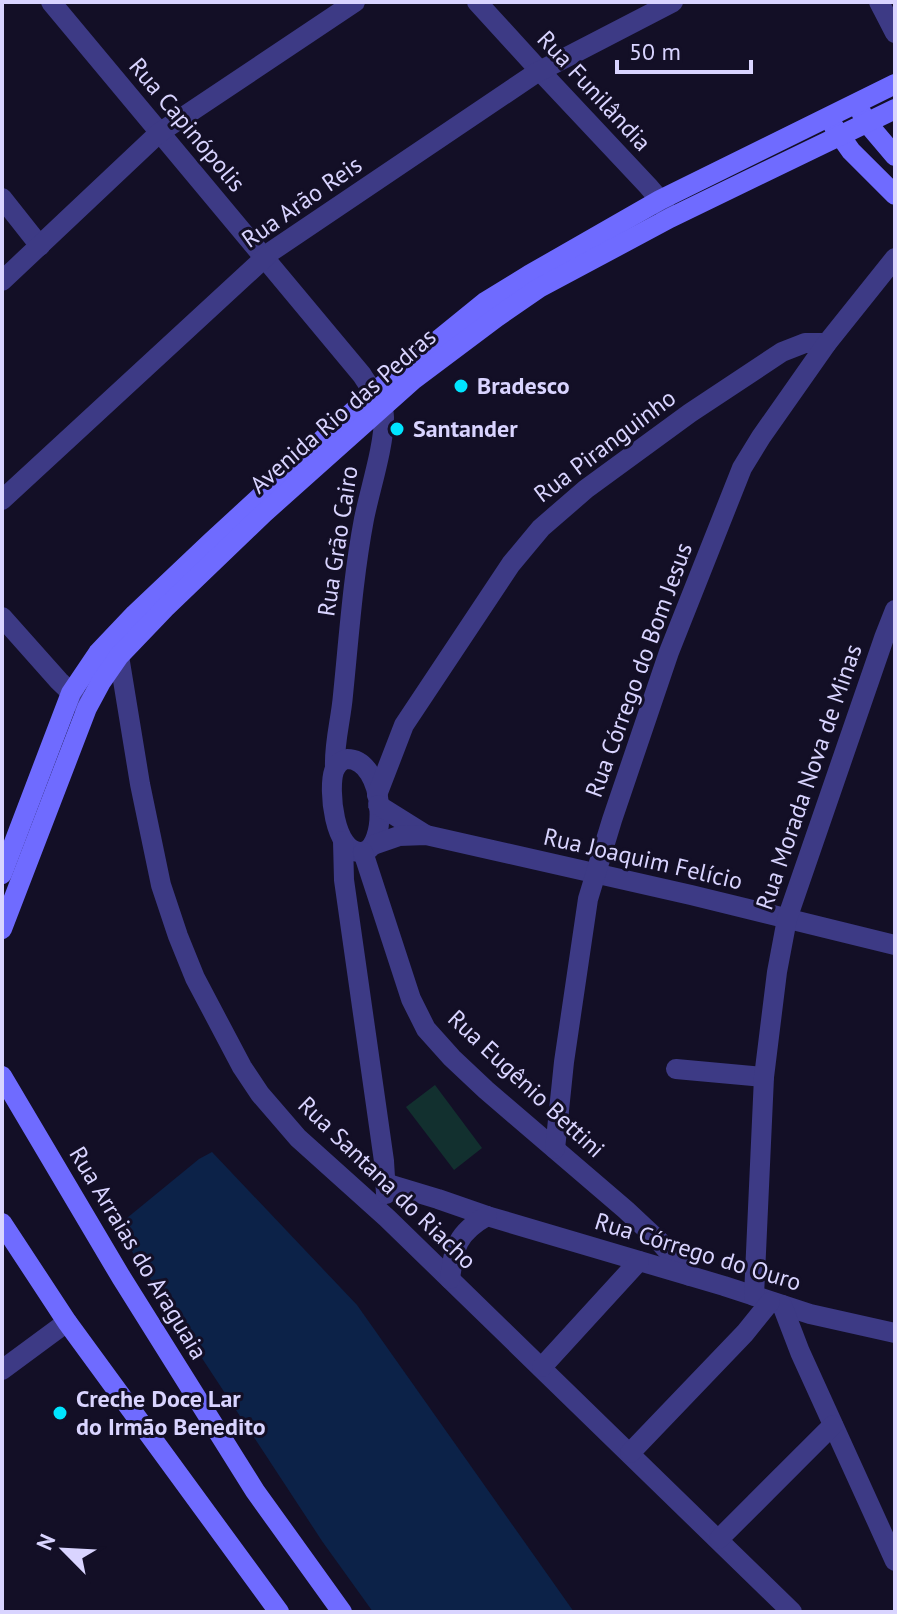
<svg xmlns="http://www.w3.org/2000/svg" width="897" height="1614" viewBox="0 0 897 1614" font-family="'PT Sans',sans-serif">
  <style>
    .green { fill: #12302f }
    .water { fill: #0c2248 }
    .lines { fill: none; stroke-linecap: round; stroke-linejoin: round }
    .minor { stroke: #3d3a85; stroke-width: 20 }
    .secondary { stroke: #6f6bff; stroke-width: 20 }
    .poi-dot { fill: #00e5ff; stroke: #130f26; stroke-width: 3 }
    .labels { text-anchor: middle; stroke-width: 6; stroke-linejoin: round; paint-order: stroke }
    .street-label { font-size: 24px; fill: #d9d4ff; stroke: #130f26 }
    .poi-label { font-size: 24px; font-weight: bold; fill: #d9d4ff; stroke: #130f26; text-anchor: start }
  </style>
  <rect width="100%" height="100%" fill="#130f26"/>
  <polygon class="green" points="435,1085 482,1148 454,1170 406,1107"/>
  <polygon class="water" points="212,1152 357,1305 574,1612 373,1612 322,1541 116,1227 199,1159"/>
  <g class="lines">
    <g class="minor">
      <path d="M51,2L362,375C369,387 384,403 384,417C384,447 370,489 364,519C353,577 349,636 343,695C341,720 334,742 335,767"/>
      <polyline points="477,2 540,71 648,186 660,200 668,214"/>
      <polyline points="879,2 895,33"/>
      <polyline points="2,198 40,246"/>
      <polyline points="2,281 159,133 355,2"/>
      <polyline points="2,500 272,251 536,73 673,2"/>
      <polyline points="2,617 59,681 84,705"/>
      <polyline points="115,645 119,656 140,784 161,885 178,936 195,978 242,1067 260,1094 298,1138 387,1218 792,1612"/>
      <path d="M347,759C386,759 389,851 361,852C334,853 328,789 334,771C337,764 340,761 347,759Z"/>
      <polyline points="377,795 404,725 511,564 541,528 586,489 690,413 782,352 805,343 827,343"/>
      <polyline points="378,805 426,835"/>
      <polyline points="343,841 344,880 384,1161 386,1194"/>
      <polyline points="373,845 399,836 426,835 691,895 895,945"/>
      <polyline points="363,852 411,999 426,1029 452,1058 486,1090 626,1210 658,1240 690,1276"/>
      <polyline points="676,1069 764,1077"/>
      <polyline points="555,1149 564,1062 588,899 612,820 669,652 742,468 761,437 827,343 895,258"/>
      <polyline points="385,1183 438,1199 487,1216 724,1286 810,1314 895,1333"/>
      <path d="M450,1279C454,1247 457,1233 487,1216"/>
      <polyline points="754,1296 764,1077 777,972 787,919 884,638 895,610"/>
      <polyline points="782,1305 800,1352 895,1561"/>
      <polyline points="542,1367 639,1261"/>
      <polyline points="2,1370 67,1322"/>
      <polyline points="630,1453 745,1333 770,1302"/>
      <polyline points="719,1539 833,1425"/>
    </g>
    <g class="secondary">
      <polyline points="861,112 867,123 895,156"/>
      <polyline points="834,127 851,151 895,195"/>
      <polyline points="2,874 71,693 98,653 135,614 211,542 373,393 485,302 529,275 660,200 895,84"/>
      <polyline points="2,929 87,708 101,682 119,656 165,608 264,513 413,380 497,317 539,288 670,218 895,109"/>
      <polyline points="2,1076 121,1277 255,1491 342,1612"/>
      <polyline points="2,1223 67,1322 279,1612"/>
    </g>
  </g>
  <g class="poi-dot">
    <circle cx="461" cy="386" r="8"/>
    <circle cx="397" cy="429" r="8"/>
    <circle cx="60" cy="1413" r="8"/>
  </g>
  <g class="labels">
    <g class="street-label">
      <text transform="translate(594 91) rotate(47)" y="8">Rua Funilândia</text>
      <text transform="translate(187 125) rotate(50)" y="8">Rua Capinópolis</text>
      <text transform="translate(302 202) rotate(-35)" y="8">Rua Arão Reis</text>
      <text transform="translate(343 411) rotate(-41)" y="8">Avenida Rio das Pedras</text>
      <text transform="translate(605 446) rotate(-37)" y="8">Rua Piranguinho</text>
      <text transform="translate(338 541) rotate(-81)" y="8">Rua Grão Cairo</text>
      <text transform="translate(639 670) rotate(-70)" y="8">Rua Córrego do Bom Jesus</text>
      <text transform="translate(809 777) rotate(-71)" y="8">Rua Morada Nova de Minas</text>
      <text transform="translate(643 859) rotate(13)" y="8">Rua Joaquim Felício</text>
      <text transform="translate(526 1084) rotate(43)" y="8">Rua Eugênio Bettini</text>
      <text transform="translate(387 1183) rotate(44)" y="8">Rua Santana do Riacho</text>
      <text transform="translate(698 1252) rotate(17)" y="8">Rua Córrego do Ouro</text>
      <text transform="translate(138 1253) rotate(59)" y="8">Rua Arraias do Araguaia</text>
    </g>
    <g class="poi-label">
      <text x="477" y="394">Bradesco</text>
      <text x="413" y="437">Santander</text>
      <text x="76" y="1407">Creche Doce Lar<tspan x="76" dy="28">do Irmão Benedito</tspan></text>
    </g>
  </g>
  <rect width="897" height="1614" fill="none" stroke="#d9d4ff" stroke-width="8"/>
  <g transform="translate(64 1550) rotate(294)" stroke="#130f26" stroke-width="6" paint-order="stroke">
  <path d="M0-6L14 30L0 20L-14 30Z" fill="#d9d4ff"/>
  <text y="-12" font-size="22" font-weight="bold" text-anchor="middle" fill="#d9d4ff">N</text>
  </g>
  <path d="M617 60v12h134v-12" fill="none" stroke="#d9d4ff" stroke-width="4"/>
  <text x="629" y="60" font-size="24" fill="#d9d4ff" stroke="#130f26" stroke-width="6" paint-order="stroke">50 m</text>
</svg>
